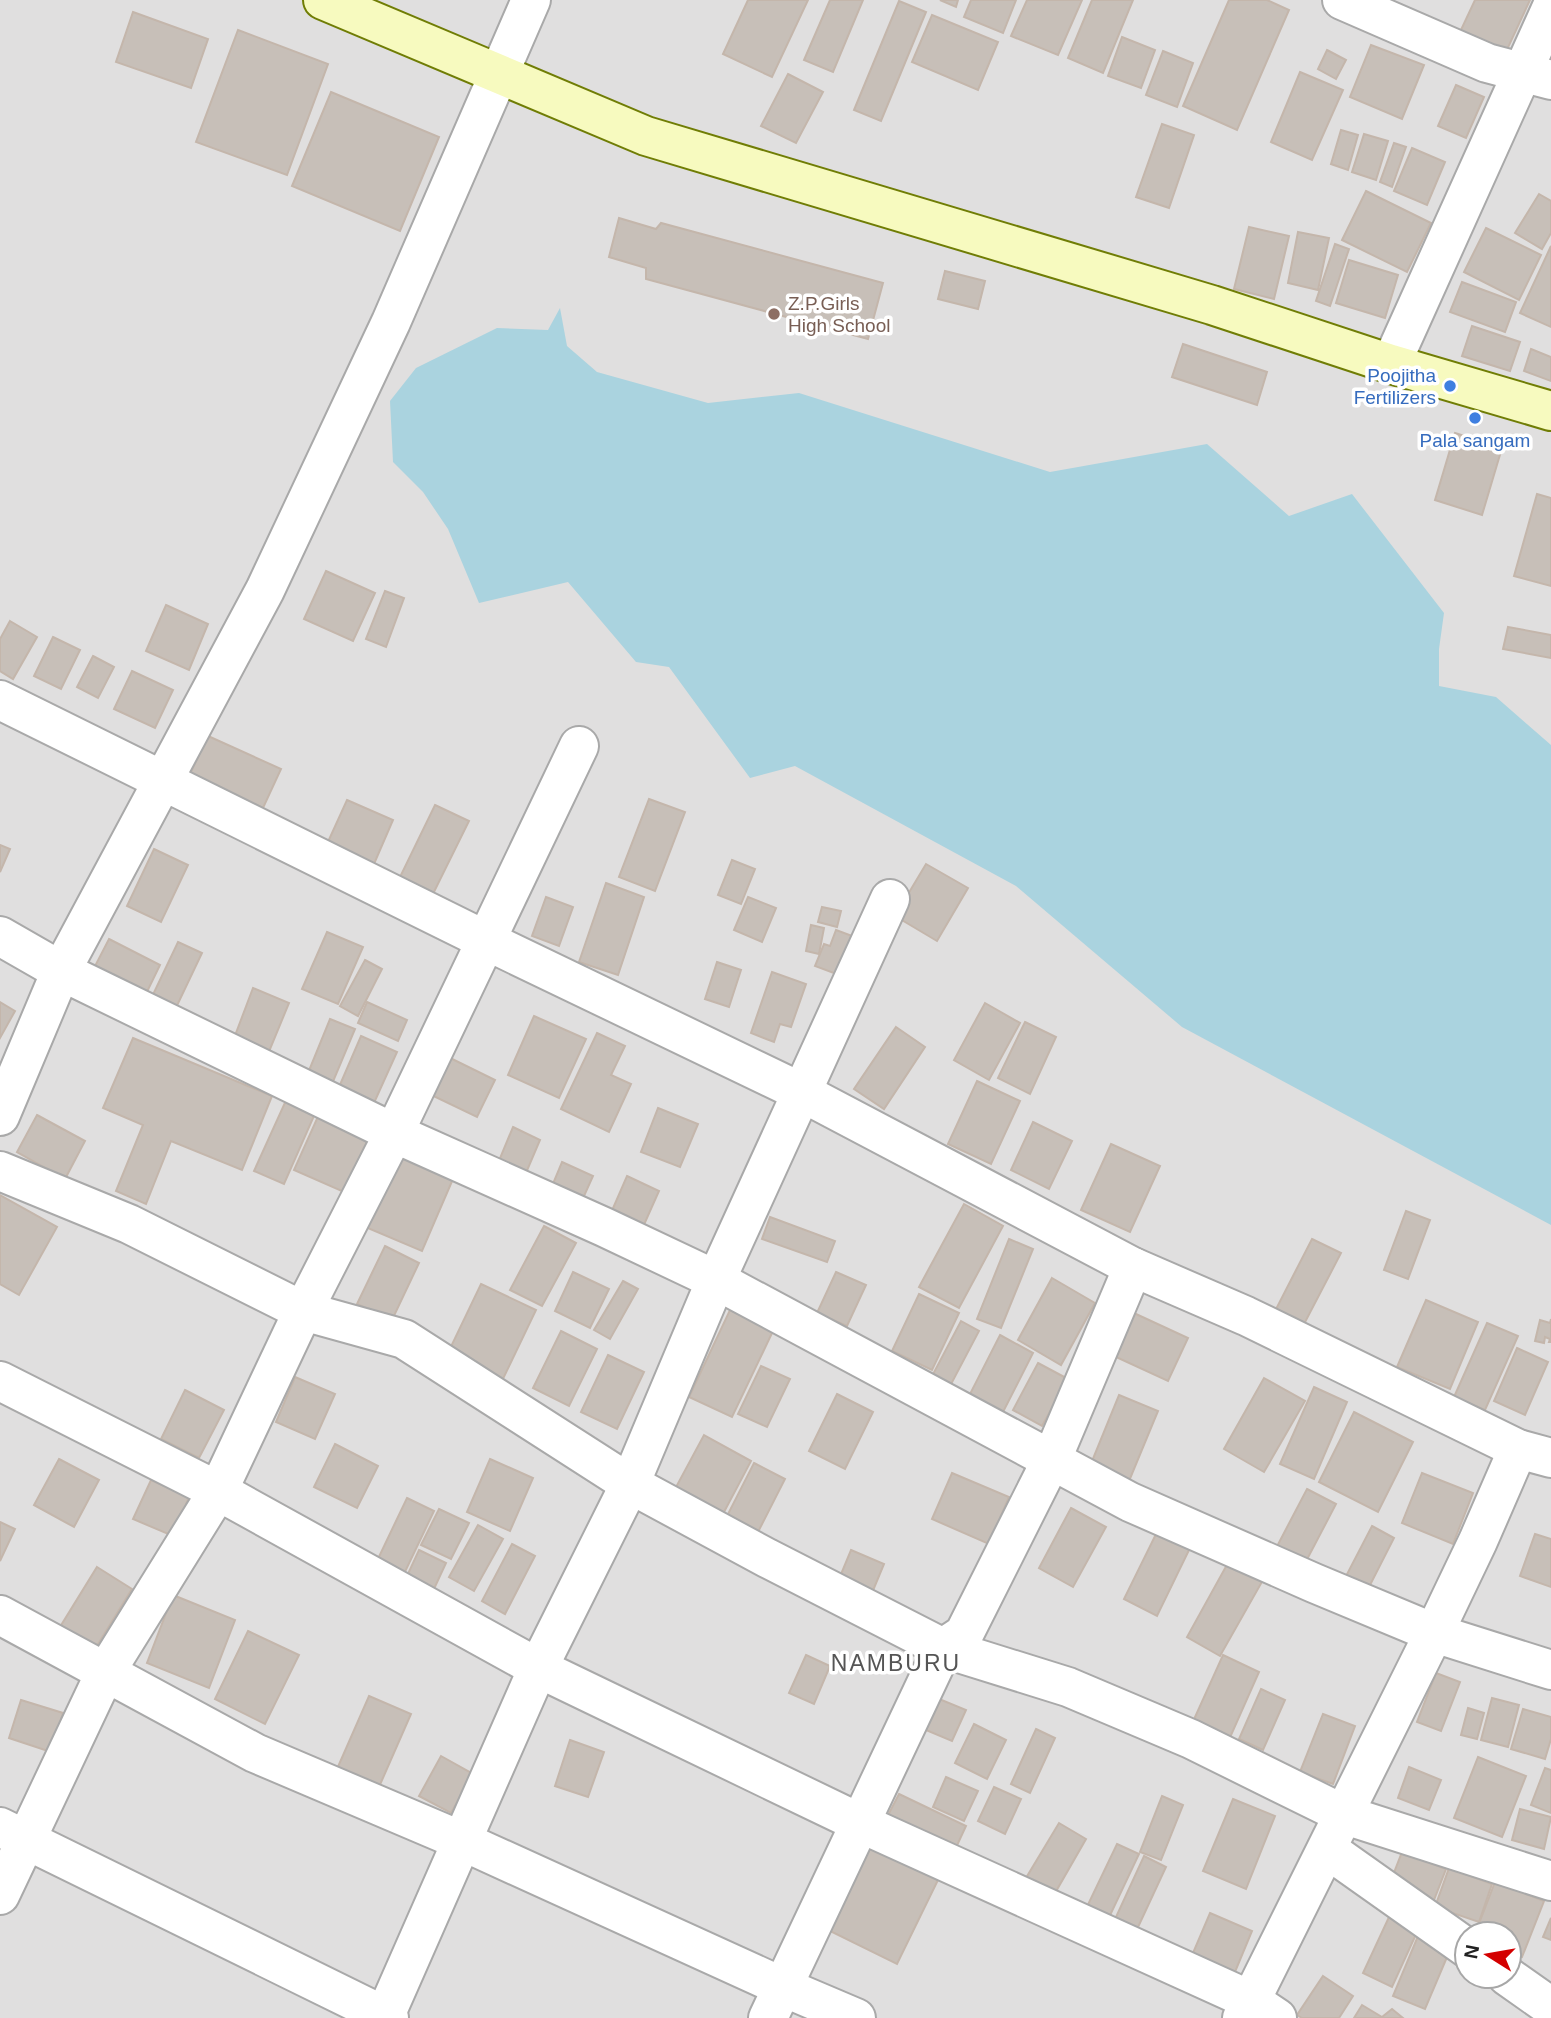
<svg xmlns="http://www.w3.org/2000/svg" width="1551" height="2018" viewBox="0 0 1551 2018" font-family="Arial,sans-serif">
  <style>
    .residential { fill: #e0dfdf; fill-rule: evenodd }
    .water { fill: #aad3df }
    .building { fill: #c7bfb8; stroke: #c4b6ab; stroke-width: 2 }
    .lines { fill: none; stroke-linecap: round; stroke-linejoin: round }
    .street-casing { stroke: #a9a9a9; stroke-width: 42 }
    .secondary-casing { stroke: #707d05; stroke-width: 42 }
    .street { stroke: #fff; stroke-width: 38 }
    .secondary { stroke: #f7fabf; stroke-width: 38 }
    .education-dot { fill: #8d6e63; stroke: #fff; stroke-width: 2.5 }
    .shop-dot { fill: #3f7fe0; stroke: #fff; stroke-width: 2.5 }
    .labels { text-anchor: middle; stroke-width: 7; stroke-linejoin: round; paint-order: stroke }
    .education-label { font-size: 19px; fill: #785e54; stroke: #fff; text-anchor: start }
    .shop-label { font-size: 19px; fill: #366cbe; stroke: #fff; text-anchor: end }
    .quarter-label { font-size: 23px; letter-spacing: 2px; fill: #555; stroke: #fff }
  </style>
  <rect width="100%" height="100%" fill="#f2efe9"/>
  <path class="residential" d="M0,0H1551V2018H0ZM1467,1934H1509V1976H1467Z"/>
  <polygon class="water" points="560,308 567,346 597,372 708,403 799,393 1050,472 1207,444 1289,516 1352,494 1444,613 1439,649 1439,686 1496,697 1551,745 1551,1225 1182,1027 1016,886 795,766 750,778 669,667 636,662 568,582 479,603 448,529 423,492 393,462 390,401 416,368 497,328 548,330"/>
  <g class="building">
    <polygon points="748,0 808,0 772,77 723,54"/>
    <polygon points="830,0 863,0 833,72 804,60"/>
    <polygon points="940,0 958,0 956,7"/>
    <polygon points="971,0 1016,0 1003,33 964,17"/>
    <polygon points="1027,0 1082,0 1058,55 1011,36"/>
    <polygon points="1092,0 1133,0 1103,73 1068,58"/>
    <polygon points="1229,0 1267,0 1289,10 1237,130 1183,106"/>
    <polygon points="1475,0 1530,0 1505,54 1460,32"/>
    <polygon points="899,1 926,12 881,121 854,110"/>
    <polygon points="133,12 208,39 191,88 116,62"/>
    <polygon points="932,15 998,42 978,90 912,62"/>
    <polygon points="238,30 328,64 287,175 196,142"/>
    <polygon points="1122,37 1155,50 1141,88 1108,76"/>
    <polygon points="1371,45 1424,65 1402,119 1350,97"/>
    <polygon points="1327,50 1346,60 1336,79 1318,69"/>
    <polygon points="1163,51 1193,63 1177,107 1146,95"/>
    <polygon points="1300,72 1343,90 1312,160 1271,142"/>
    <polygon points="788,74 823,92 796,143 761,126"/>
    <polygon points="1456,85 1484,97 1466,138 1438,126"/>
    <polygon points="331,92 439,137 400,231 292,186"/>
    <polygon points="1162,124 1194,135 1169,208 1136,197"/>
    <polygon points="1341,130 1358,135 1348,170 1331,164"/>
    <polygon points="1364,134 1388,141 1376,180 1352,172"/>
    <polygon points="1394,143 1406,147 1392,187 1380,182"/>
    <polygon points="1412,148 1445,162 1427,205 1394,191"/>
    <polygon points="1366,191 1431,223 1407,272 1342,240"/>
    <polygon points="1539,194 1551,201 1551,233 1542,249 1515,233"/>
    <polygon points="619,218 656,229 661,223 883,283 868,339 646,279 646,268 609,257"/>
    <polygon points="1249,227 1289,236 1274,299 1234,289"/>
    <polygon points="1486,228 1541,255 1519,300 1464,272"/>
    <polygon points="1298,232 1329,238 1318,290 1288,283"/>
    <polygon points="1335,244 1349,249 1330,306 1316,301"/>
    <polygon points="1551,246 1551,327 1520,313"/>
    <polygon points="1349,260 1398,275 1385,318 1336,303"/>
    <polygon points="945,271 985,281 978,309 938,299"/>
    <polygon points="1462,282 1516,302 1505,332 1450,312"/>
    <polygon points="1472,326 1520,342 1510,371 1462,356"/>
    <polygon points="1183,344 1267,372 1257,405 1172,377"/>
    <polygon points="1531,349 1551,357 1551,381 1524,371"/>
    <polygon points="1455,433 1502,448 1482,515 1435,500"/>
    <polygon points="1537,494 1551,498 1551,586 1514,576"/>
    <polygon points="326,571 375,593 353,641 304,619"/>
    <polygon points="385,591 404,598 386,647 366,639"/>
    <polygon points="166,605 208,624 189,670 146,651"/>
    <polygon points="10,621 37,637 13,679 0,671 0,639"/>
    <polygon points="1508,627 1551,635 1551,658 1503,649"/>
    <polygon points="53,637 80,650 61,689 34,676"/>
    <polygon points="93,656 114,667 98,698 77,687"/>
    <polygon points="132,671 173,690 155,728 114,709"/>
    <polygon points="208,736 281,769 263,808 190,774"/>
    <polygon points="649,799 685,812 655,891 619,877"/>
    <polygon points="347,800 393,820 374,864 327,844"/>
    <polygon points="435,805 469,821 433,894 400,877"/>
    <polygon points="0,845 10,849 0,872"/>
    <polygon points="154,849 188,865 161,922 127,906"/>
    <polygon points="732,860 755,869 741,904 718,895"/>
    <polygon points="926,864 968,888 937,941 895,916"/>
    <polygon points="606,883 644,897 618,975 579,962"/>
    <polygon points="546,897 573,907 559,946 532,936"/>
    <polygon points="748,897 776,908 762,942 734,930"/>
    <polygon points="822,907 841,911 837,927 818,922"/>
    <polygon points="811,925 824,928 819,954 806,951"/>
    <polygon points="836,930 863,940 847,978 815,966 824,944 830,946"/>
    <polygon points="327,932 363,947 338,1004 302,989"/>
    <polygon points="109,939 160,965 145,996 93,970"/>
    <polygon points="178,942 202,953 173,1014 149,1003"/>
    <polygon points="365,960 382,969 358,1016 340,1006"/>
    <polygon points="717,962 741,970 729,1007 705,999"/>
    <polygon points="772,972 806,984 791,1027 780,1024 774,1042 751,1033"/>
    <polygon points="253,988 289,1003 268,1054 233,1041"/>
    <polygon points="0,1002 15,1011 0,1038"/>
    <polygon points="367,1002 407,1020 398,1041 358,1023"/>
    <polygon points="985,1003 1020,1023 989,1080 954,1060"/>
    <polygon points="534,1016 586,1039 559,1098 508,1075"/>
    <polygon points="330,1019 355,1029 332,1084 308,1073"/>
    <polygon points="1025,1022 1056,1037 1030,1094 998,1078"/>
    <polygon points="896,1027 925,1047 884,1109 854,1089"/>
    <polygon points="597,1033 625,1046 611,1075 631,1084 609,1132 561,1109"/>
    <polygon points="361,1036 397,1052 374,1103 339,1087"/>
    <polygon points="133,1038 272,1096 242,1170 171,1141 146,1204 116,1191 143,1125 103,1108"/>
    <polygon points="440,1053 495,1080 477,1117 421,1090"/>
    <polygon points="977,1081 1020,1101 991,1164 948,1144"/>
    <polygon points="288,1096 317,1109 284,1184 254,1171"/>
    <polygon points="658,1108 698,1124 680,1167 641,1152"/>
    <polygon points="320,1112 370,1135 344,1192 294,1170"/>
    <polygon points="37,1115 85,1141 65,1179 17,1152"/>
    <polygon points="1033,1122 1072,1141 1049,1189 1011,1170"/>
    <polygon points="513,1127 540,1140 523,1180 496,1168"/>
    <polygon points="1111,1144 1160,1166 1130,1232 1081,1210"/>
    <polygon points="397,1147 456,1172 422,1251 363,1226"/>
    <polygon points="562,1162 593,1176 580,1205 550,1191"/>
    <polygon points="627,1176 659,1191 639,1236 607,1222"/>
    <polygon points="0,1195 57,1227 19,1295 0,1284"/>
    <polygon points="964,1204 1003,1226 959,1308 919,1287"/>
    <polygon points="1406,1211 1430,1220 1408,1279 1384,1270"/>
    <polygon points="770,1217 835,1241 827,1262 762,1239"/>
    <polygon points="544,1226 576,1243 542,1306 510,1290"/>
    <polygon points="1009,1239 1033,1249 1001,1328 977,1319"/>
    <polygon points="1312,1239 1341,1253 1302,1328 1274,1313"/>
    <polygon points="385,1246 419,1263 392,1320 357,1304"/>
    <polygon points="573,1272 609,1289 590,1328 555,1311"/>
    <polygon points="836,1272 866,1285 847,1326 817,1313"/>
    <polygon points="1052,1278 1095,1303 1061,1365 1018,1340"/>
    <polygon points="623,1281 638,1289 610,1339 594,1330"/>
    <polygon points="481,1284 536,1310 501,1383 446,1357"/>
    <polygon points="919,1294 959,1313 932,1370 892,1351"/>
    <polygon points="1426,1300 1478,1322 1450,1389 1397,1367"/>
    <polygon points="1123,1308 1188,1338 1168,1381 1103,1351"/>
    <polygon points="730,1310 773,1331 732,1417 689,1397"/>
    <polygon points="1551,1319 1551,1342 1549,1342 1550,1339 1545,1337 1544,1343 1535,1341 1540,1320 1550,1323"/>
    <polygon points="961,1321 979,1331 949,1388 931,1378"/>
    <polygon points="1487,1323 1518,1336 1485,1410 1454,1397"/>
    <polygon points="561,1331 597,1349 569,1406 533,1388"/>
    <polygon points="1000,1335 1033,1353 1002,1414 969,1396"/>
    <polygon points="1517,1348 1548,1362 1525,1415 1494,1401"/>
    <polygon points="608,1355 644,1372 617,1429 581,1412"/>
    <polygon points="1038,1363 1068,1379 1042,1426 1013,1410"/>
    <polygon points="761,1366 790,1379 767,1427 738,1414"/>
    <polygon points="295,1377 335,1394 315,1439 276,1422"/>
    <polygon points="1264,1378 1305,1401 1264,1472 1224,1449"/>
    <polygon points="1314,1387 1347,1402 1314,1479 1280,1464"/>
    <polygon points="185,1390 224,1410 199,1458 161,1439"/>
    <polygon points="837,1394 873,1412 845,1469 809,1451"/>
    <polygon points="1119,1395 1158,1411 1127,1486 1088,1471"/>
    <polygon points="1354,1412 1413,1442 1378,1512 1319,1482"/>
    <polygon points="704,1435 751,1461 723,1514 675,1489"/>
    <polygon points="335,1444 378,1466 357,1508 314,1487"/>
    <polygon points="59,1459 99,1480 74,1527 34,1505"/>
    <polygon points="490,1459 533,1478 510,1531 467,1512"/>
    <polygon points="754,1463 785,1479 758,1532 727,1516"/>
    <polygon points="952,1473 1009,1497 989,1544 932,1519"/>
    <polygon points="1422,1473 1473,1493 1453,1544 1402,1523"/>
    <polygon points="151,1480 189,1497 173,1536 133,1519"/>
    <polygon points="1307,1489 1336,1504 1302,1569 1273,1554"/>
    <polygon points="407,1498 434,1511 403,1576 376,1563"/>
    <polygon points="1071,1508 1106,1527 1073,1587 1039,1568"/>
    <polygon points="439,1509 469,1523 451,1559 421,1545"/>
    <polygon points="0,1522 15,1529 0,1561"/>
    <polygon points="478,1525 503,1539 474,1591 449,1577"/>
    <polygon points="1372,1526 1394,1538 1367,1591 1344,1580"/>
    <polygon points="1157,1532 1190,1548 1157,1616 1124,1599"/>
    <polygon points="1535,1534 1551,1539 1551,1587 1520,1576"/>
    <polygon points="512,1544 535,1556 505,1614 482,1601"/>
    <polygon points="419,1550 446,1563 434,1589 407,1576"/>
    <polygon points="851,1550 884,1564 872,1593 839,1579"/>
    <polygon points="1229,1561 1263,1580 1220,1656 1187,1637"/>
    <polygon points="97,1567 132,1589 95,1649 60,1627"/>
    <polygon points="173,1595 235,1620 209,1688 147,1663"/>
    <polygon points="248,1631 299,1655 265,1724 215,1699"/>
    <polygon points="806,1655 830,1666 814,1704 789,1693"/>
    <polygon points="1223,1655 1259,1672 1228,1742 1191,1726"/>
    <polygon points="1436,1673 1460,1682 1441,1731 1417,1722"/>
    <polygon points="1261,1689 1285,1700 1263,1750 1239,1739"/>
    <polygon points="927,1694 966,1710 952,1741 914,1725"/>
    <polygon points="369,1696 411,1714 379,1787 337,1769"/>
    <polygon points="1492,1698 1519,1705 1508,1747 1481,1740"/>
    <polygon points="21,1700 63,1713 51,1752 9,1738"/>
    <polygon points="1468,1708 1484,1713 1477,1739 1461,1735"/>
    <polygon points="1523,1709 1551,1717 1551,1739 1545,1759 1511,1749"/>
    <polygon points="1323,1714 1355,1726 1333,1784 1300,1772"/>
    <polygon points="974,1724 1006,1740 987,1779 955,1763"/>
    <polygon points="1036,1729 1055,1738 1030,1793 1011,1784"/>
    <polygon points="570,1740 604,1752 588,1797 555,1786"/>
    <polygon points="441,1756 473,1774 451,1813 419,1796"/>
    <polygon points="1478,1757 1526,1776 1502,1837 1454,1818"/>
    <polygon points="1409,1767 1441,1780 1429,1810 1398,1798"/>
    <polygon points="1545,1768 1551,1770 1551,1813 1531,1805"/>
    <polygon points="946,1777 978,1791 964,1821 933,1807"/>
    <polygon points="994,1787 1021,1799 1005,1834 978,1821"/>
    <polygon points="899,1794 966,1826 954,1852 886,1819"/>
    <polygon points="1162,1796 1183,1805 1161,1860 1140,1852"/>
    <polygon points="1233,1799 1275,1816 1246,1889 1203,1871"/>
    <polygon points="1520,1809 1551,1817 1544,1849 1512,1840"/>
    <polygon points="1059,1823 1086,1839 1051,1900 1023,1883"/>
    <polygon points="861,1842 938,1880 897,1964 820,1926"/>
    <polygon points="1117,1844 1139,1854 1105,1926 1083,1915"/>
    <polygon points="1402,1852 1446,1869 1434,1900 1390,1883"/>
    <polygon points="1144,1856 1166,1867 1133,1938 1111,1928"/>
    <polygon points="1449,1868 1492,1884 1479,1922 1435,1907"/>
    <polygon points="1495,1882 1544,1901 1522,1957 1509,1951 1509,1934 1475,1934"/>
    <polygon points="1210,1913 1252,1931 1235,1972 1193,1953"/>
    <polygon points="1389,1917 1418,1930 1392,1987 1363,1973"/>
    <polygon points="1551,1918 1551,1940 1543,1937"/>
    <polygon points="1418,1936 1450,1950 1425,2009 1393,1996"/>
    <polygon points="1323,1976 1353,1996 1339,2018 1302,2018 1297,2015"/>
    <polygon points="1362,2005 1382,2017 1392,2009 1403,2018 1354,2018"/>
  </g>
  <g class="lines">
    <g class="street-casing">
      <g id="street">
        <polyline points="1342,0 1487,63 1551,80"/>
        <polyline points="1391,364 1551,9"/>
        <polyline points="0,700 487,941 803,1093 1133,1267 1246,1316 1518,1449 1551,1458"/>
        <polyline points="0,936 61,971 394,1133 604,1227 716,1280 1130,1502 1314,1583 1434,1633 1551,1670"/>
        <polyline points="0,1116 61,971 265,590 391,322 531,0"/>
        <polyline points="0,1171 129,1224 303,1311 404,1339 630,1484 767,1558 943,1648 1068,1687 1191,1739 1345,1815 1551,1881"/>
        <polyline points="0,1381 218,1491 538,1668 860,1823 1250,2000 1277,2018"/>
        <polyline points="0,1615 255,1753 462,1841 783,1987 856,2018"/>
        <polyline points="0,1827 389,2018"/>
        <polyline points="1327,1849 1467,1948"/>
        <polyline points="0,1895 105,1673 218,1491 303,1311 394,1133 579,746"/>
        <polyline points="1507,1976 1551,2007"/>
        <polyline points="384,2018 538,1668 630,1484 716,1280 890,899"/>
        <polyline points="768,2018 943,1648 964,1634 1051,1461 1133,1267"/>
        <polyline points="1242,2018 1434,1633 1478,1541 1518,1449"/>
      </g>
    </g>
    <g class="secondary-casing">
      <polyline id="secondary" points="323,0 646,136 1212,305 1391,364 1551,411"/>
    </g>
    <use href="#street" class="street"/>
    <use href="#secondary" class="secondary"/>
  </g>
  <circle class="education-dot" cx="774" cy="314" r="7"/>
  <g class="shop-dot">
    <circle cx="1450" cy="386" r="7"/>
    <circle cx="1475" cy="418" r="7"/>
  </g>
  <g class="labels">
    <g class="education-label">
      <text x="788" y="310">Z.P.Girls<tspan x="788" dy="22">High School</tspan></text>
    </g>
    <g class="shop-label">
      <text x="1436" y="382">Poojitha<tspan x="1436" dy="22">Fertilizers</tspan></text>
      <text x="1475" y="447" text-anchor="middle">Pala sangam</text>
    </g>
    <g class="quarter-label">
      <text x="896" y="1671">NAMBURU</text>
    </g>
  </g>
  <g transform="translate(1488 1955) rotate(281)"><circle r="33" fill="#ffffff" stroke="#a7a7a7" stroke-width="2"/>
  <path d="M0-5L12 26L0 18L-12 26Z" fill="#d40000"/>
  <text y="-10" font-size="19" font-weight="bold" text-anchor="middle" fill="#222222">N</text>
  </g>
</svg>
